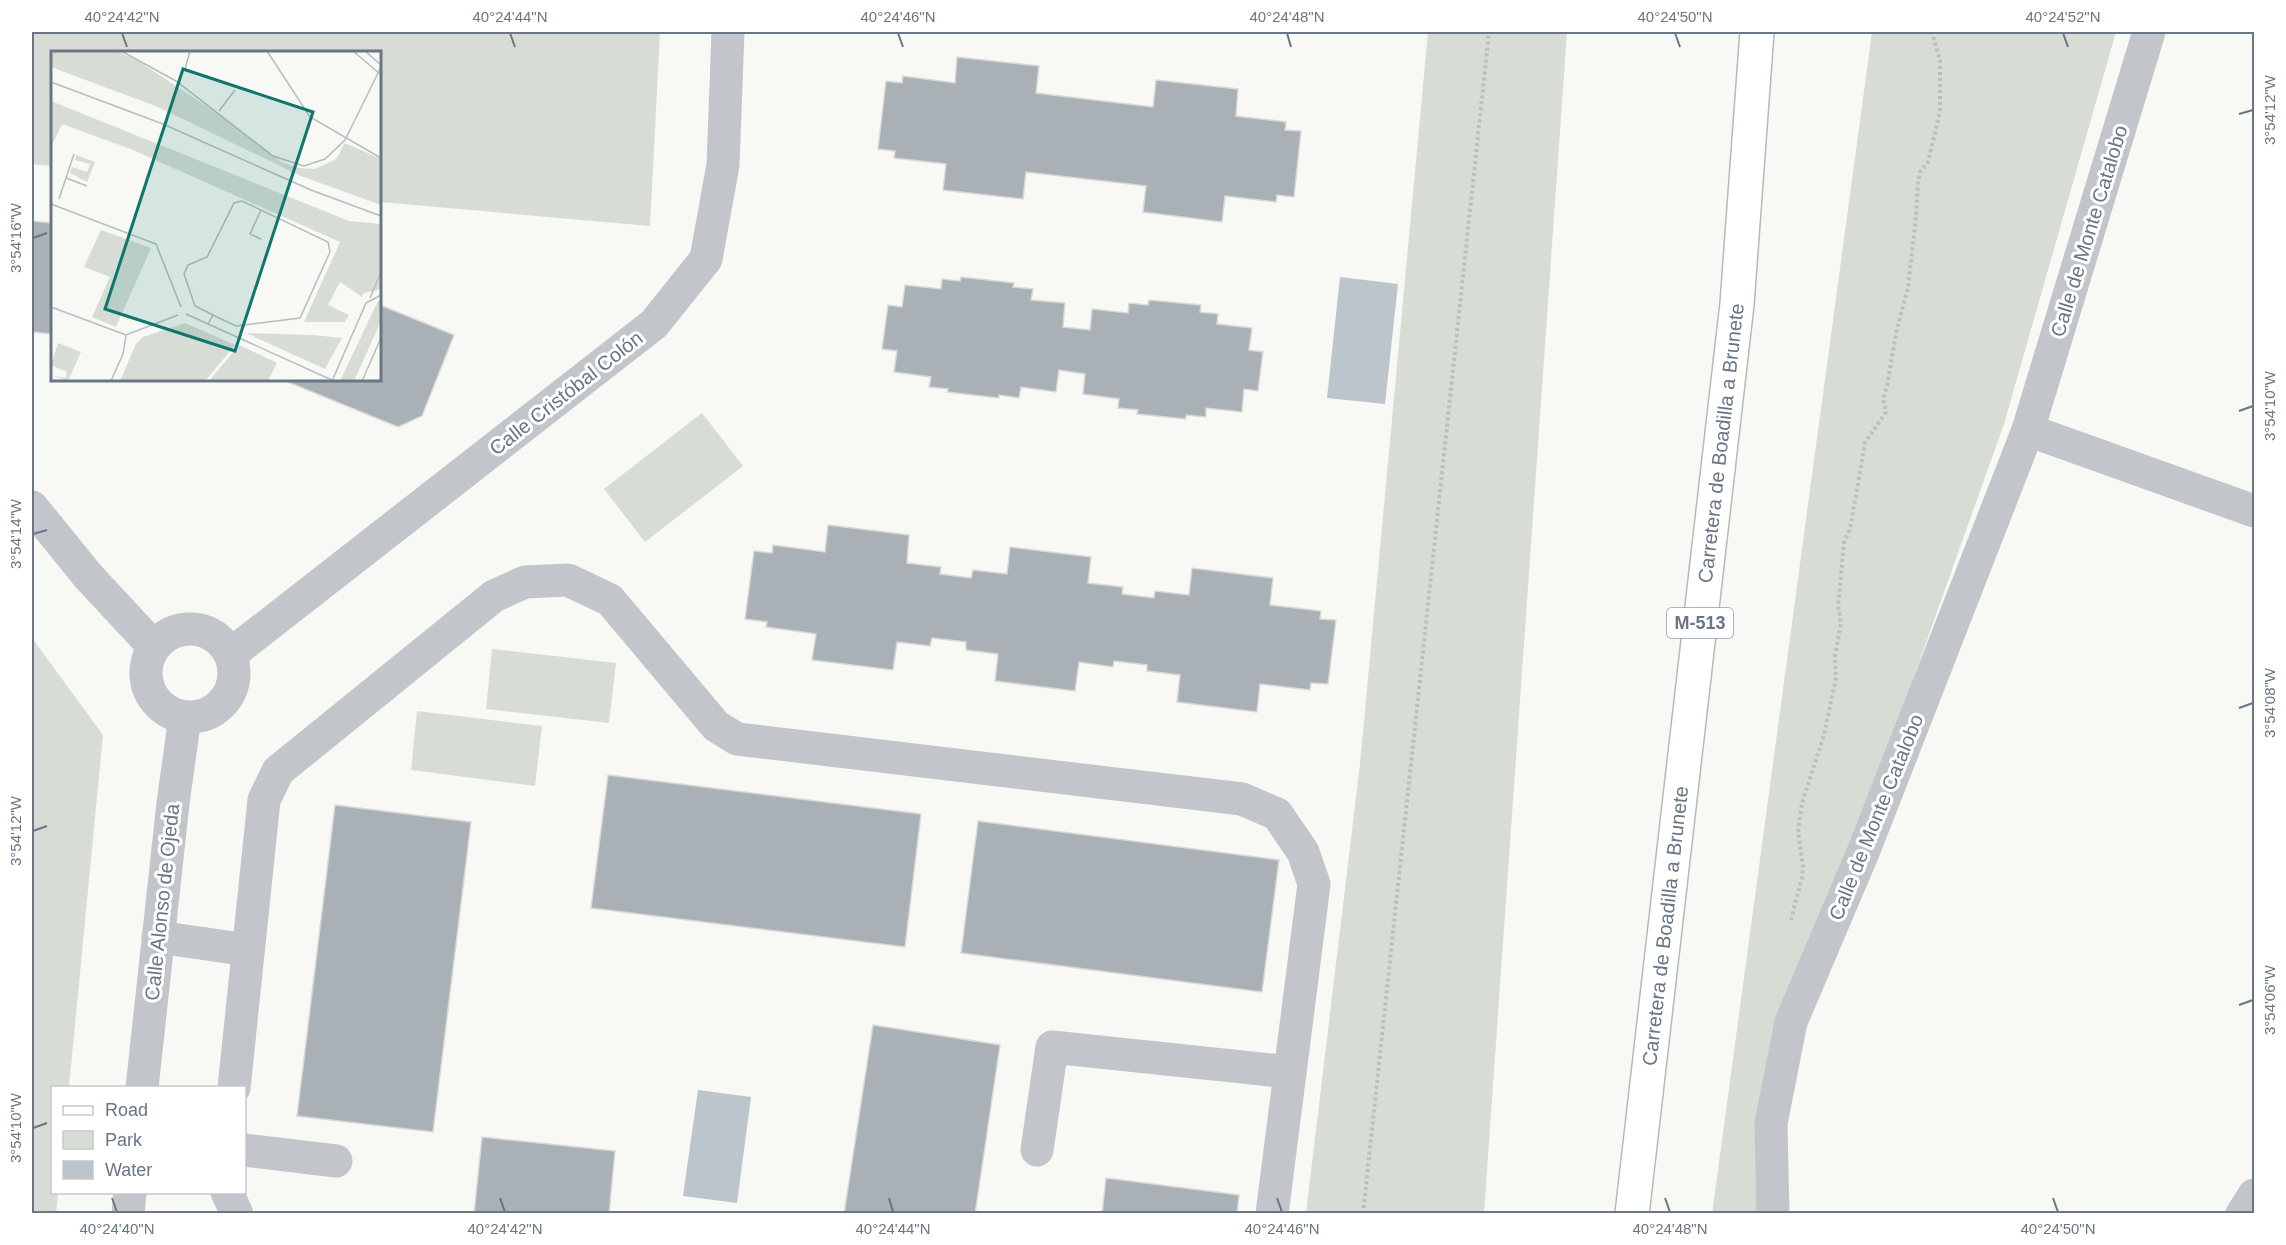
<svg xmlns="http://www.w3.org/2000/svg" width="2286" height="1245" viewBox="0 0 2286 1245" font-family="Arial,sans-serif">
  <style>
    .green { fill: #d7ddd5 }
    .water { fill: #bcc5cb }
    .building { fill: #a9b0b6; stroke: #d9dad8; stroke-width: 1.5 }
    .lines { fill: none; stroke-linecap: round; stroke-linejoin: round }
    .major-casing { stroke: #b5b9bd; stroke-width: 36 }
    .path { stroke: #bcbec1; stroke-width: 4; stroke-dasharray: 3 3; stroke-linecap: butt }
    .minor { stroke: #c2c5c9; stroke-width: 33 }
    .major { stroke: #fff; stroke-width: 33 }
    .ticks { fill: none; stroke: #697685; stroke-width: 2 }
    .labels { text-anchor: middle; stroke-width: 6; stroke-linejoin: round; paint-order: stroke }
    .shield { fill: #fff; stroke: #969faa; stroke-width: 1.5 }
    .shield-label { font-size: 18px; font-weight: bold; fill: #697685 }
    .street-label { font-size: 20px; fill: #697685; stroke: #fff }
    .inset-road { fill: none; stroke: #b6bcc1; stroke-width: 1.5 }
    .view { fill: #0f766e; fill-opacity: 0.15; stroke: #0f766e; stroke-width: 3 }
    .inset-edge { fill: none; stroke: #697685; stroke-width: 3 }
    .neatline { fill: none; stroke: #697685; stroke-width: 2 }
    .ticks-label { font-size: 15px; text-anchor: middle; fill: #697685 }
  </style>
  <rect width="100%" height="100%" fill="#f8f8f5"/>
  <g class="green">
    <polygon points="32,32 660,32 650,226 380,202 380,52 52,52 52,166 32,164"/>
    <polygon points="1428,32 1567,32 1484,1213 1306,1213 1360,764"/>
    <polygon points="1872,32 2116,32 2004,424 1758,1114 1757,1213 1712,1214"/>
    <polygon points="702,413 743,466 645,542 604,489"/>
    <polygon points="32,638 103,735 69,1087 52,1088 52,1192 58,1193 56,1214 32,1213"/>
    <polygon points="492,649 616,663 609,723 486,709"/>
    <polygon points="417,711 542,726 535,786 411,770"/>
  </g>
  <g class="water">
    <polygon points="1340,277 1398,284 1385,404 1327,398"/>
    <polygon points="698,1090 751,1097 737,1203 683,1196"/>
  </g>
  <g class="building">
    <polygon points="957,57 1039,66 1036,93 1153,107 1156,80 1238,89 1236,116 1286,122 1285,130 1301,131 1294,197 1277,195 1276,202 1225,196 1222,222 1143,212 1146,186 1026,172 1023,199 943,190 946,164 894,158 895,151 878,149 886,81 902,83 903,76 955,83"/>
    <polygon points="32,221 52,223 52,334 32,332"/>
    <polygon points="961,277 1014,283 1013,287 1033,289 1031,300 1065,303 1063,327 1090,330 1092,309 1128,313 1129,303 1148,305 1149,300 1201,305 1200,312 1218,314 1217,324 1252,328 1249,350 1263,352 1258,391 1244,389 1242,412 1206,408 1206,417 1186,415 1186,419 1137,414 1138,410 1118,408 1119,399 1083,394 1085,374 1059,370 1056,392 1021,387 1019,398 999,395 999,398 947,392 948,389 929,387 931,377 894,372 897,351 882,349 888,305 902,307 905,285 941,289 942,279 960,281"/>
    <polygon points="380,305 454,335 422,416 398,427 283,380 380,380"/>
    <polygon points="828,525 909,535 907,563 941,567 940,574 971,578 973,570 1007,574 1010,547 1091,557 1088,583 1123,587 1122,594 1154,598 1155,591 1189,595 1192,568 1273,578 1270,605 1321,611 1320,619 1336,620 1328,684 1311,683 1310,690 1260,684 1257,712 1177,702 1180,675 1147,671 1147,665 1114,661 1113,667 1079,662 1075,691 995,681 998,654 966,650 966,642 932,638 930,646 897,642 893,670 812,660 816,634 766,627 767,622 745,619 754,551 772,553 773,545 825,552"/>
    <polygon points="608,775 921,814 905,947 591,908"/>
    <polygon points="335,805 471,822 433,1132 297,1116"/>
    <polygon points="978,821 1279,860 1262,992 961,953"/>
    <polygon points="873,1025 1000,1045 975,1214 844,1214"/>
    <polygon points="482,1137 615,1151 609,1214 474,1214"/>
    <polygon points="1106,1178 1239,1195 1237,1214 1102,1214"/>
  </g>
  <g class="lines">
    <g class="major-casing">
      <g id="major">
        <path id="s1" d="M1632,1214L1737,304L1757,32"/>
      </g>
    </g>
    <g class="path">
      <polyline points="1791,920 1802,877 1803,866 1798,832 1802,803 1824,735 1836,678 1835,656 1841,624 1838,606 1844,543 1850,529 1865,443 1886,412 1883,399 1887,386 1897,328 1908,288 1916,217 1918,181 1920,172 1928,162 1940,112 1940,61 1932,32"/>
      <polyline points="1363,1214 1489,32"/>
    </g>
    <g class="minor">
      <polyline points="2028,430 2254,511"/>
      <polyline points="32,507 88,576 153,646"/>
      <circle cx="190" cy="673" r="44"/>
      <polyline points="231,654 654,324 706,259 723,165 728,32"/>
      <polyline points="158,937 248,950"/>
      <polyline points="142,1088 173,803 185,717"/>
      <polyline points="234,1088 264,800 278,771 494,596 525,582 568,580 610,600 716,726 737,739 1242,799 1277,814 1303,852 1314,884 1272,1214"/>
      <polyline points="244,1150 336,1161"/>
      <polyline points="1037,1150 1052,1047 1290,1072"/>
      <polyline points="227,1192 237,1214"/>
      <polyline points="128,1214 130,1192"/>
      <polyline points="1773,1214 1771,1123 1791,1022 1864,850 2028,430 2149,32"/>
      <polyline points="2242,1214 2254,1195"/>
    </g>
    <use href="#major" class="major"/>
  </g>
  <path class="ticks" d="M122,33L127,47M510,33L515,47M898,33L903,47M1287,33L1291,47M1675,33L1680,47M2063,33L2068,47M2239,114L2253,110M33,238L47,233M2239,411L2253,406M33,534L47,530M2239,708L2253,703M33,831L47,826M2239,1005L2253,1000M33,1128L47,1123M112,1198L117,1212M500,1198L505,1212M889,1198L893,1212M1277,1198L1282,1212M1665,1198L1670,1212M2053,1198L2058,1212"/>
  <g class="labels">
    <rect class="shield" x="1667" y="608" width="66" height="30" rx="4.5"/>
    <g class="shield-label">
      <text x="1700" y="629">M-513</text>
    </g>
    <g class="street-label">
      <text transform="translate(2089 231) rotate(-73)" y="7">Calle de Monte Catalobo</text>
      <text transform="translate(566 393) rotate(-38)" y="7">Calle Cristóbal Colón</text>
      <text dy="7" stroke="none"><textPath href="#s1" startOffset="776">Carretera de Boadilla a Brunete</textPath></text>
      <text transform="translate(1876 817) rotate(-68)" y="7">Calle de Monte Catalobo</text>
      <text transform="translate(162 902) rotate(-84)" y="7">Calle Alonso de Ojeda</text>
      <text dy="7" stroke="none"><textPath href="#s1" startOffset="290">Carretera de Boadilla a Brunete</textPath></text>
    </g>
  </g>
  <g transform="translate(51 51)">
    <rect width="330" height="330" fill="#f8f8f5"/>
    <path d="M0,0H65L87,10L166,62L230,111L248,117L264,118L285,108L294,92L330,108V154L250,125L107,56L0,16ZM0,50L298,170L330,173V238L313,242L311,246L289,231L277,254L298,264L294,271H253L289,191L82,99L11,73L0,96ZM25,104L44,111L36,131L19,122L21,116L36,121L39,113L24,109ZM50,179L100,197L65,276L41,266L59,226L33,216ZM327,250H330V270L303,330H289ZM134,272L184,294L154,330H69L85,293L92,286ZM195,282L262,284L291,287L274,318ZM7,292L30,301L17,330L0,324L14,327L16,321L0,314ZM188,294L226,312L217,330H158Z" fill="#d7ddd5"/>
    <path class="inset-road" d="M70,0L125,30L222,105L253,115L274,108L294,89L330,16M216,0L259,66L330,107M302,0L329,23M314,0L330,14M134,18L139,0M0,31L112,73L260,139L330,165M168,60L184,39M15,127L36,135M8,148L23,103M0,153L105,193L130,256M210,188L199,183L210,159M319,247L330,221M0,256L75,284L127,264M135,263L283,330M157,273L162,264L185,275L249,267L279,201L277,191L191,150L183,152L156,206L137,214L133,223L144,255L162,264M60,330L72,303L75,284M281,330L315,252L330,244M311,330L330,287"/>
    <path class="view" d="M132,18L262,61L184,300L54,258Z"/>
    <rect width="330" height="330" class="inset-edge"/>
  </g>
  <rect width="2286" height="1245" fill="none" stroke="#ffffff" stroke-width="66"/>
  <rect x="51" y="1086" width="195" height="108" fill="#ffffff" stroke="#c3c8ce" stroke-width="1.5"/>
  <rect x="63" y="1106" width="30" height="9" fill="#ffffff" stroke="#c3c8ce" stroke-width="1.5"/>
  <text x="105" y="1116" font-size="18" fill="#697685">Road</text>
  <rect x="63" y="1131" width="30" height="18" fill="#d7ddd5" stroke="#c3c8ce" stroke-width="1.5"/>
  <text x="105" y="1146" font-size="18" fill="#697685">Park</text>
  <rect x="63" y="1161" width="30" height="18" fill="#bcc5cb" stroke="#c3c8ce" stroke-width="1.5"/>
  <text x="105" y="1176" font-size="18" fill="#697685">Water</text>
  <rect x="33" y="33" width="2220" height="1179" class="neatline"/>
  <g class="ticks-label">
    <text x="122" y="22">40°24'42"N</text>
    <text x="510" y="22">40°24'44"N</text>
    <text x="898" y="22">40°24'46"N</text>
    <text x="1287" y="22">40°24'48"N</text>
    <text x="1675" y="22">40°24'50"N</text>
    <text x="2063" y="22">40°24'52"N</text>
    <text transform="translate(2270 110) rotate(-90)" y="5">3°54'12"W</text>
    <text transform="translate(16 238) rotate(-90)" y="5">3°54'16"W</text>
    <text transform="translate(2270 406) rotate(-90)" y="5">3°54'10"W</text>
    <text transform="translate(16 534) rotate(-90)" y="5">3°54'14"W</text>
    <text transform="translate(2270 703) rotate(-90)" y="5">3°54'08"W</text>
    <text transform="translate(16 831) rotate(-90)" y="5">3°54'12"W</text>
    <text transform="translate(2270 1000) rotate(-90)" y="5">3°54'06"W</text>
    <text transform="translate(16 1128) rotate(-90)" y="5">3°54'10"W</text>
    <text x="117" y="1234">40°24'40"N</text>
    <text x="505" y="1234">40°24'42"N</text>
    <text x="893" y="1234">40°24'44"N</text>
    <text x="1282" y="1234">40°24'46"N</text>
    <text x="1670" y="1234">40°24'48"N</text>
    <text x="2058" y="1234">40°24'50"N</text>
  </g>
</svg>
